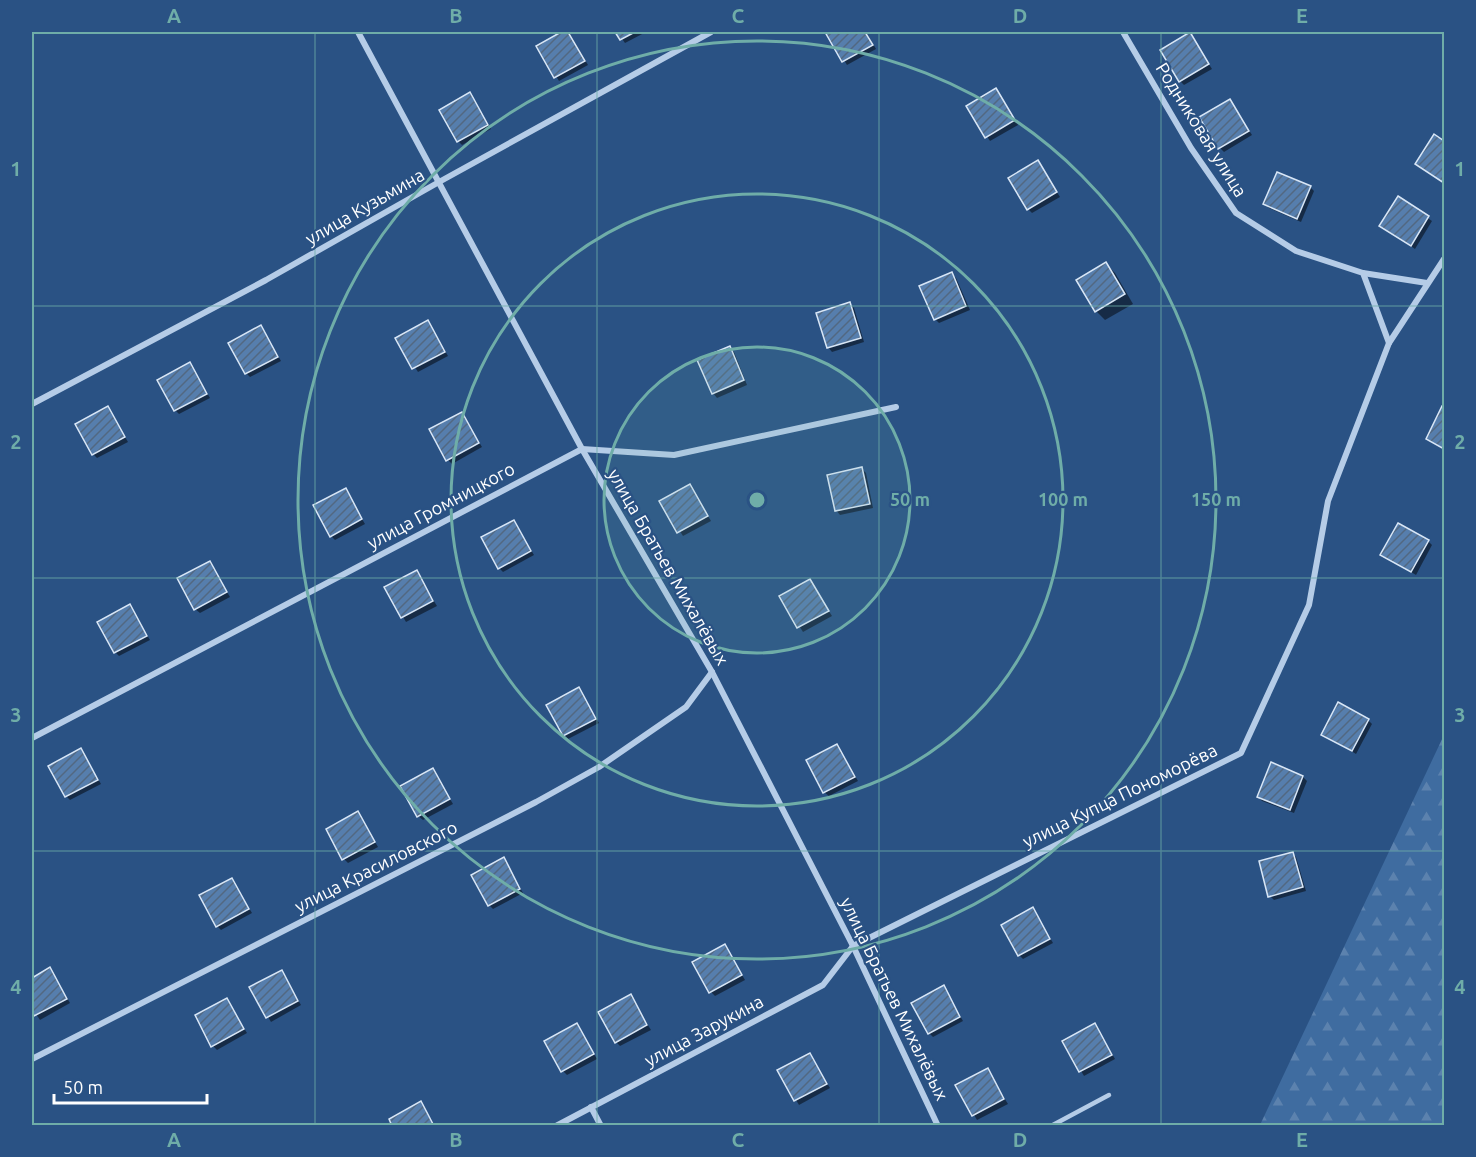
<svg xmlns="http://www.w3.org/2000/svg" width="1476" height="1157" viewBox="0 0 1476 1157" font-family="Ubuntu,sans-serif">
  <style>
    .forest { fill: url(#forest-firs) }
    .shadow { fill: #0007 }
    .building { fill: url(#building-hatch); stroke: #d8e6f6; stroke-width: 1.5 }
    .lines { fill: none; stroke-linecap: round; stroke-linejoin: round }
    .service { stroke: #b5cce7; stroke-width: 4.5 }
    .minor { stroke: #b5cce7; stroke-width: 6 }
    .grid { fill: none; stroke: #6fada8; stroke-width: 1.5; stroke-opacity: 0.55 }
    .ring { fill: none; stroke: #6fada8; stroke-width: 3 }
    .labels { text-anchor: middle; stroke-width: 4.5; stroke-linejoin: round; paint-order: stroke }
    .street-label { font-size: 18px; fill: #fff; stroke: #2a5284 }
    .centre { fill: #6fada8; stroke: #2a5284; stroke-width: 3 }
    .ring-label { font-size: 18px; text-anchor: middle; font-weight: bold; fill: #6fada8; stroke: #2a5284; stroke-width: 4.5; stroke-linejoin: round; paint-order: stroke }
    .neatline { fill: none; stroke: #6fada8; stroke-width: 2 }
    .grid-label { font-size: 20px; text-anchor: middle; font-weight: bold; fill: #6fada8 }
  </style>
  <defs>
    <pattern id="forest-firs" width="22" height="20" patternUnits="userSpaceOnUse" patternTransform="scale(1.5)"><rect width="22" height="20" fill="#3f6ca0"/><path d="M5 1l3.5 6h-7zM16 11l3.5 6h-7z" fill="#5c82ae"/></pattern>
    <pattern id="building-hatch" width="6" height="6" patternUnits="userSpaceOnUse" patternTransform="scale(1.5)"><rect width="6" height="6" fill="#567ead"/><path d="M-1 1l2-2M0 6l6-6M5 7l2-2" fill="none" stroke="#526881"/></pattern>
  </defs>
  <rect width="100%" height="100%" fill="#2a5284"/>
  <polygon class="forest" points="1444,735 1444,1125 1260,1125"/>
  <g class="shadow">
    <polygon points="564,32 570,34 588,65 559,81 538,46"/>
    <polygon points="617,32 646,32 625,43"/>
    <polygon points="827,32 866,32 876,49 847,65"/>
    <polygon points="1190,34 1212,69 1184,85 1180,81"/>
    <polygon points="996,90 1018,125 990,141 968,107"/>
    <polygon points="470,94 491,129 462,145 458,141"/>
    <polygon points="1230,101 1252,135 1224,152 1220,148"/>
    <polygon points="1435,136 1444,142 1444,183 1421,168"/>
    <polygon points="1038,162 1060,197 1032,213 1028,209"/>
    <polygon points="1310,187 1314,191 1301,222 1269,208 1265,204"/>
    <polygon points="1398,198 1432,221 1415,249 1381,226"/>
    <polygon points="1106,264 1115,273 1133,304 1105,320 1096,311"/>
    <polygon points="951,274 956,278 970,310 939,323 935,319"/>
    <polygon points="850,304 854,308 864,342 832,352 828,347"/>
    <polygon points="428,322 448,356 418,372 397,339"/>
    <polygon points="261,327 281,361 250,377 246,373"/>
    <polygon points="729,348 734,352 747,385 717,398 713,393"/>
    <polygon points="190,364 210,398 179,414 175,410"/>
    <polygon points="108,408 128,442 97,458 93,454"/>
    <polygon points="1443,408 1444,409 1444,449 1428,439"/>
    <polygon points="462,414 482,447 452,464 448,460"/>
    <polygon points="862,469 866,473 873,508 840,515 836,510"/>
    <polygon points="690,485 711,521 683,536 661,501"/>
    <polygon points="345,490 365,524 335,540 331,536"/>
    <polygon points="514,522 534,555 503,572 499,568"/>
    <polygon points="1428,541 1432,545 1416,575 1382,555"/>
    <polygon points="210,563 230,597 200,613 195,609"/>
    <polygon points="416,572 437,606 406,622 386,588"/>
    <polygon points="810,581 832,616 803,632 781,597"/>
    <polygon points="129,606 150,640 119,656 115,652"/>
    <polygon points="579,689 599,723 568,739 564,735"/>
    <polygon points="1368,720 1372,724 1356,754 1323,734"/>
    <polygon points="837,746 858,781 829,796 824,792"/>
    <polygon points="81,750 101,784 70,800 66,796"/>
    <polygon points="433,770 453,804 423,820 418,816"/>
    <polygon points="1303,777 1307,781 1294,813 1262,801 1258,797"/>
    <polygon points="358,813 378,847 348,863 344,859"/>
    <polygon points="1292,853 1296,857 1306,891 1274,900 1270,896"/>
    <polygon points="503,859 523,893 493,909 489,905"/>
    <polygon points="232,880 252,913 221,930 217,926"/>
    <polygon points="1033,909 1053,943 1023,959 1019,955"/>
    <polygon points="725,946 745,980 715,996 711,992"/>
    <polygon points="50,969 70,1003 40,1020 32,1008 32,979"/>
    <polygon points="281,971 301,1005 271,1022 251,988"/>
    <polygon points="943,987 963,1021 933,1037 929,1033"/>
    <polygon points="630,996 651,1030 620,1046 616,1042"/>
    <polygon points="227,1000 247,1033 217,1050 213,1046"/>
    <polygon points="577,1025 597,1059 567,1075 563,1071"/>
    <polygon points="1095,1025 1115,1059 1084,1076 1064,1042"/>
    <polygon points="809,1054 830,1088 799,1105 779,1071"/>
    <polygon points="987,1070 1008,1104 977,1120 957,1086"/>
    <polygon points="421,1103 435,1126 394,1126"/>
  </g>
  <g class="building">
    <polygon points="561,32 568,32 585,61 554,78 536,46"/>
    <polygon points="615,32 635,32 620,40"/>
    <polygon points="825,32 865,32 873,45 842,62"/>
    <polygon points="1190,32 1209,64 1179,82 1160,50"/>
    <polygon points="996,88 1015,120 985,138 966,106"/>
    <polygon points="470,92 488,125 457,142 439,110"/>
    <polygon points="1230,99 1249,131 1218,149 1199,117"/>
    <polygon points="1434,134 1444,141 1444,183 1415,164"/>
    <polygon points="1038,160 1057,192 1027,210 1008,178"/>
    <polygon points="1277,172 1311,186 1297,219 1263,204"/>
    <polygon points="1398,196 1429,216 1411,246 1379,226"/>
    <polygon points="1106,262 1125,294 1095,312 1076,280"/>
    <polygon points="952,272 966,306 934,320 919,286"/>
    <polygon points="850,302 861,338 827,348 816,313"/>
    <polygon points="428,320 445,352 412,369 395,338"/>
    <polygon points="261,325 278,357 245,374 228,343"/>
    <polygon points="730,346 744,380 712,394 697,360"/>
    <polygon points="190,362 207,394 174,411 157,380"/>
    <polygon points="108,406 125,437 92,455 75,424"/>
    <polygon points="1442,406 1444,407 1444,449 1426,439"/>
    <polygon points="462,412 479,443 446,461 429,429"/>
    <polygon points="862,467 870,504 835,511 827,475"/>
    <polygon points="690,484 708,516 677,533 659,501"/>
    <polygon points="346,488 362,519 330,537 313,505"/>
    <polygon points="514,520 531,551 498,569 481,537"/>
    <polygon points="1398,523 1429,540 1411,572 1380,555"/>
    <polygon points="210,561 227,592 194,610 177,578"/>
    <polygon points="417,570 433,601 401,618 384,587"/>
    <polygon points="810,579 829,611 797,628 779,596"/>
    <polygon points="130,604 147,636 114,653 97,622"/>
    <polygon points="579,687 596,719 563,736 546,705"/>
    <polygon points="1338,702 1369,719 1352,751 1321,735"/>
    <polygon points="837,744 855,777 823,793 806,760"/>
    <polygon points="81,748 98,780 65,797 48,766"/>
    <polygon points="1271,762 1303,776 1290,810 1257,797"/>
    <polygon points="433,768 450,799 417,817 400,786"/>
    <polygon points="358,811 375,842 342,860 326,829"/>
    <polygon points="1293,852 1303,887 1268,897 1259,861"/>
    <polygon points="504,857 520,889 488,906 471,875"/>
    <polygon points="232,878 249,909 216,927 199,895"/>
    <polygon points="1033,907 1050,939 1018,956 1001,925"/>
    <polygon points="725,944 742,975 709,993 692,962"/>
    <polygon points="50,967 67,999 34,1016 32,1011 32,978"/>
    <polygon points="282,970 298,1001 266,1018 249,987"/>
    <polygon points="944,985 960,1017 928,1034 911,1003"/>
    <polygon points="631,994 647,1025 615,1043 598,1012"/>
    <polygon points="227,998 244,1029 211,1047 195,1015"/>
    <polygon points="577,1023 594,1054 561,1072 544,1041"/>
    <polygon points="1095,1023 1112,1055 1079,1072 1062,1041"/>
    <polygon points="810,1053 827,1084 794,1101 777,1070"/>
    <polygon points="988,1068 1004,1099 972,1116 955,1085"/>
    <polygon points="421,1101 434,1126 392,1126 389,1119"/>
  </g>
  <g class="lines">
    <polyline class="service" points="1051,1126 1109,1095"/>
    <g class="minor">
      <polyline points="358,32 582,449 712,672 853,946 938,1126"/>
      <polyline points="1123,32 1191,148 1236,213 1296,251 1363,273 1389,343"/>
      <polyline points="1363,273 1427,283"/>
      <polyline points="32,404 266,280 439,182 711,32"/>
      <polyline points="32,738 582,449 674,455 896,407"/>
      <polyline points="32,1059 536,802 599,767 686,707 712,672"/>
      <polyline points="591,1107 601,1126"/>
      <polyline points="556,1126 823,985 853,946 1241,753 1309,605 1328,501 1389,343 1444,259"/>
    </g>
  </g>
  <path class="grid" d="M315,32V1126M597,32V1126M879,32V1126M1161,32V1126M32,306H1444M32,578H1444M32,851H1444"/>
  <circle cx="757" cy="500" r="153" fill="#6fada8" fill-opacity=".12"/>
  <g class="ring">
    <circle cx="757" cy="500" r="153"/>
    <circle cx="757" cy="500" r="306"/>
    <circle cx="757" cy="500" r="459"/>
  </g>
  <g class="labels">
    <g class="street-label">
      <text transform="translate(1201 130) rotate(58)" y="6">Родниковая улица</text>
      <text transform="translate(365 207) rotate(-30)" y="6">улица Кузьмина</text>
      <text transform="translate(441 506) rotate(-28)" y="6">улица Громницкого</text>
      <text transform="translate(668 567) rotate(60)" y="6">улица Братьев Михалёвых</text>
      <text transform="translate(1120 796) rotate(-26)" y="6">улица Купца Пономорёва</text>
      <text transform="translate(376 867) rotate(-27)" y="6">улица Красиловского</text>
      <text transform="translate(894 999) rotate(64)" y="6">улица Братьев Михалёвых</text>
      <text transform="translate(704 1031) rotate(-28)" y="6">улица Зарукина</text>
    </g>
  </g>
  <circle cx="757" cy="500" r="9" class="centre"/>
  <g class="ring-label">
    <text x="910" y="506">50 m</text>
    <text x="1063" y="506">100 m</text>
    <text x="1216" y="506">150 m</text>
  </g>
  <rect width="1476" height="1157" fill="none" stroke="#2a5284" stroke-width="66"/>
  <path d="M54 1094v9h153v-9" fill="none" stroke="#ffffff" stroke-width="3"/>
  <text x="63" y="1094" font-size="18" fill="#ffffff" stroke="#2a5284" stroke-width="4.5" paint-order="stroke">50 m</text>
  <rect x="33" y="33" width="1410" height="1091" class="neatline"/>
  <g class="grid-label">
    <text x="174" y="23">A</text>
    <text x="456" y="23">B</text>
    <text x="738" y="23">C</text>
    <text x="1020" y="23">D</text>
    <text x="1302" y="23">E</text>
    <text x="16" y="176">1</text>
    <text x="1460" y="176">1</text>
    <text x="16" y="449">2</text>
    <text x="1460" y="449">2</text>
    <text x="16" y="722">3</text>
    <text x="1460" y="722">3</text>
    <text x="16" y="994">4</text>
    <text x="1460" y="994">4</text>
    <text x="174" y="1147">A</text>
    <text x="456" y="1147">B</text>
    <text x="738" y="1147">C</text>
    <text x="1020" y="1147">D</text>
    <text x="1302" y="1147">E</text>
  </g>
</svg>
